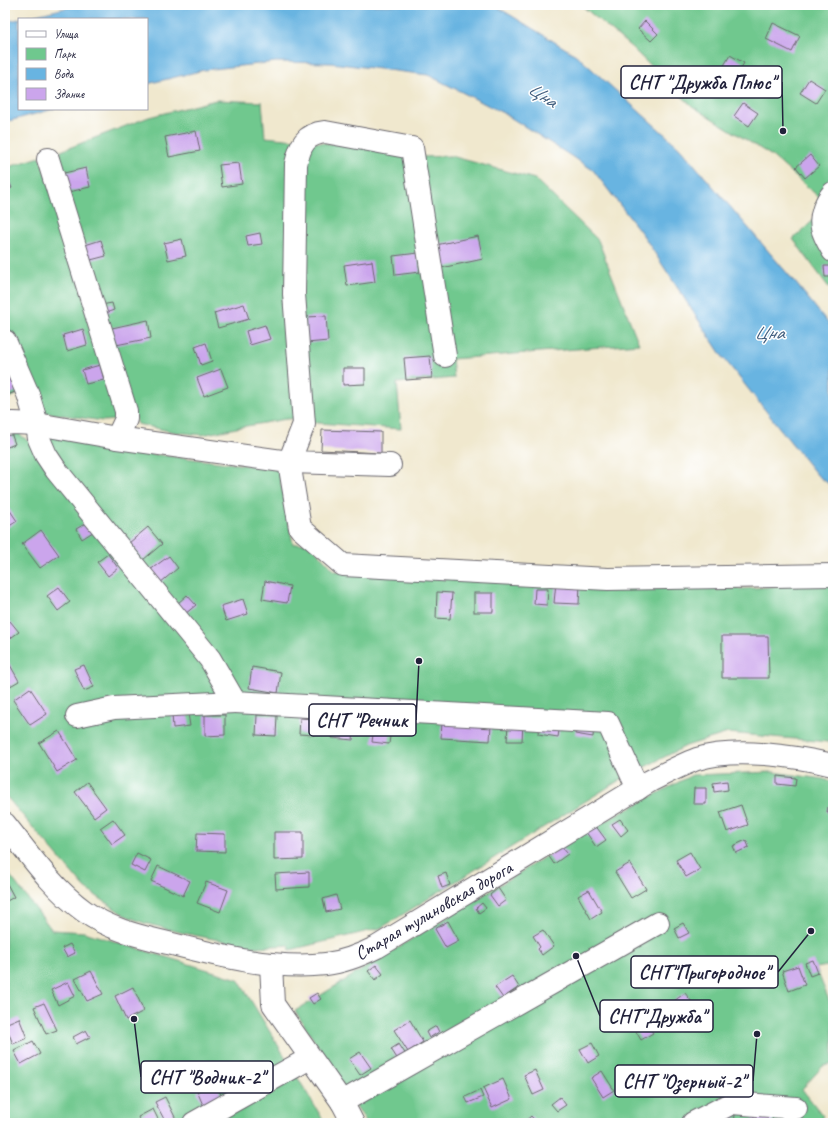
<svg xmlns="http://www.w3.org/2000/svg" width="838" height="1128" viewBox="0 0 838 1128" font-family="Caveat,sans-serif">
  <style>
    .green { fill: #6fc88e; stroke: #487564 }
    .water { fill: #68b4e1; stroke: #456b8e }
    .building { fill: #cba5ec }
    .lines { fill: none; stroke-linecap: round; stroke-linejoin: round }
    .minor-casing { stroke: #6a676e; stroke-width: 24 }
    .minor { stroke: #fff; stroke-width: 22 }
    .labels { text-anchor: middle; stroke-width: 3; stroke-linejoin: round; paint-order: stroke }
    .street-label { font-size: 19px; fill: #22223b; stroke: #fff }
    .water-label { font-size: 20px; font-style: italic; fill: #3e5c7d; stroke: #fff }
    .leader { fill: none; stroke: #22223b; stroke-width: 1.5 }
    .callout-dot { fill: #22223b; stroke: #fff; stroke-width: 1.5 }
    .callout { fill: #fff; stroke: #22223b; stroke-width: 1.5 }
    .callout-label { font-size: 20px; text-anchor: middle; font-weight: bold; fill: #22223b }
  </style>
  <rect width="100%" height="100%" fill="#fff"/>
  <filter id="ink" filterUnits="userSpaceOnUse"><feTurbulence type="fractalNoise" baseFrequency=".025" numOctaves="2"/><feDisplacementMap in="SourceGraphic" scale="8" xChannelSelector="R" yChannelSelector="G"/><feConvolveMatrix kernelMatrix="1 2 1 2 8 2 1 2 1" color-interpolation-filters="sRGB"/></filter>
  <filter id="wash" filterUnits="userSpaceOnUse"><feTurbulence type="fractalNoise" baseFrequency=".012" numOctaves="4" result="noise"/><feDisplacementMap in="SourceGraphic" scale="16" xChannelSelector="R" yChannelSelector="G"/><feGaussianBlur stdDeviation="0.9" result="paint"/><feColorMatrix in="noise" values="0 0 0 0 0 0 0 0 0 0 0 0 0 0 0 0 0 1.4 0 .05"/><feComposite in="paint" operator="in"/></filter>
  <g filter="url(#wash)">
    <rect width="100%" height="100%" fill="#f0e8ce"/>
    <g class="green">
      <polygon points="581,5 833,5 833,293 793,239 829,206 772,156 692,106 631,47"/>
      <polygon points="216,100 262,102 265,137 404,151 419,157 451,156 535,179 598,240 639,344 452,359 454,378 397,383 401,429 305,422 305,418 286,419 241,427 202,435 174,432 137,424 93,291 56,167 61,151 149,117"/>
      <polygon points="40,157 116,399 115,420 103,421 41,412 22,392 5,400 5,168"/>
      <polygon points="9,425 29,442 48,435 126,451 278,469 293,544 309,543 335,571 647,589 687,587 742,589 833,582 833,744 828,742 728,733 686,746 623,778 381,928 290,950 289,945 255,947 183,933 144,923 124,915 85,888 5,795 5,427"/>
      <polygon points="773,772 823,779 833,782 833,965 816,968 833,1010 833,1064 823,1066 802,1089 823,1116 818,1123 367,1123 295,1011 587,831 692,775"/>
      <polygon points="5,869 52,930 84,932 238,979 325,1123 5,1123"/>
    </g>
    <g class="water">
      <polygon points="78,5 494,5 576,55 680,148 799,287 833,329 833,487 817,475 722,356 643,235 593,170 505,114 428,75 331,63 276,62 204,70 147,84 147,19 19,19"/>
      <polygon points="19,19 19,109 54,109 5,122 5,22"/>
    </g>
    <g id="blocks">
      <g class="building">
        <polygon points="645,21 658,34 651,41 638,29"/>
        <polygon points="773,23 800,36 792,52 766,39"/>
        <polygon points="730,55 744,63 735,78 722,69"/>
        <polygon points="809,79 825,89 816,103 800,93"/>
        <polygon points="743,103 758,113 749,126 734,116"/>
        <polygon points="196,131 200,151 169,157 165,137"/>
        <polygon points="810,155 819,166 805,178 796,167"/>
        <polygon points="239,163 242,184 222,187 219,165"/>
        <polygon points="86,168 90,187 69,192 64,173"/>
        <polygon points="5,173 12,188 5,191"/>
        <polygon points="260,233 262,244 248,246 246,236"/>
        <polygon points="478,236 483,259 441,268 436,245"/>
        <polygon points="182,239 186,256 168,260 164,243"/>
        <polygon points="101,240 106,256 87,261 82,246"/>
        <polygon points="418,253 420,272 395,275 393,256"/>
        <polygon points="372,261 375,282 347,286 344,265"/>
        <polygon points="824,266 833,266 833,277 825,277"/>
        <polygon points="112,303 114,310 103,314 101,305"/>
        <polygon points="244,304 249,319 218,328 214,313"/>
        <polygon points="326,316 328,341 307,343 305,317"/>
        <polygon points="148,320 151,338 116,345 112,328"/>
        <polygon points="265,325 270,339 250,345 246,331"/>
        <polygon points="83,329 87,345 67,351 63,335"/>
        <polygon points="206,343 212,361 201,365 195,347"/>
        <polygon points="430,356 432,378 406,380 404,358"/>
        <polygon points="100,365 104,380 86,384 82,370"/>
        <polygon points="5,366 20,390 5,396"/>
        <polygon points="343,368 365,368 365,384 343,385"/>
        <polygon points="221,369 228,387 204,396 197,378"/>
        <polygon points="322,430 381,432 381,453 321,450"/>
        <polygon points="11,433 15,444 5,448 5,436"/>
        <polygon points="9,509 17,521 5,529 5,512"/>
        <polygon points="90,521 96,530 82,539 76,529"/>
        <polygon points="148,527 162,544 143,560 129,543"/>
        <polygon points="41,530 59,555 40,568 22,544"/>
        <polygon points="108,554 118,568 108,576 97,562"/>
        <polygon points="169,556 178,568 160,583 150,570"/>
        <polygon points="265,581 290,586 287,603 262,599"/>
        <polygon points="556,582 580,584 579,604 554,603"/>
        <polygon points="59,587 70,602 58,611 47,596"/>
        <polygon points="535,589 548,589 547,605 534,604"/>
        <polygon points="437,592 452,593 450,619 436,618"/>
        <rect x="474" y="593" width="19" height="19"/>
        <polygon points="187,595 196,605 185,614 177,604"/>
        <polygon points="243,599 248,614 226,621 221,606"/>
        <polygon points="10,621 19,632 5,642 5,625"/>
        <polygon points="722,636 768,636 769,678 722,678"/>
        <polygon points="5,656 19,681 5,689"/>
        <polygon points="84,665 94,687 84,691 74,669"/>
        <polygon points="252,667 281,672 278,693 249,688"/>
        <polygon points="30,688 47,714 30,725 13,700"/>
        <polygon points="188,713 190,726 173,728 172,714"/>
        <polygon points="205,715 225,715 225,735 205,736"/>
        <polygon points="257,715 277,716 276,736 256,735"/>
        <polygon points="334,716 355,718 353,740 332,738"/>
        <polygon points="300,718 315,719 314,735 299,734"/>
        <polygon points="375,719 392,721 389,744 372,742"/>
        <polygon points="442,722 491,724 490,741 441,738"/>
        <polygon points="508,722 523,723 522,741 507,741"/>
        <polygon points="539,722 560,724 558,737 538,734"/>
        <polygon points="577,723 594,726 593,737 575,734"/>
        <polygon points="59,731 77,760 57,772 39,743"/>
        <polygon points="777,776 796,778 795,786 777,784"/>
        <polygon points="727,781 728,790 714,792 713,783"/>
        <polygon points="87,782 106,808 94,817 75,792"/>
        <polygon points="694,788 706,788 706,804 693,804"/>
        <polygon points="833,802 833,816 828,814 829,812 827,812 828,807 830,808"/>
        <polygon points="741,805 748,825 727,832 720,812"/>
        <polygon points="113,819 125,835 112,844 100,828"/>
        <polygon points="620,819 628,830 621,836 612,824"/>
        <polygon points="595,825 606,840 596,847 586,832"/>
        <polygon points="274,832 303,832 303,859 274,860"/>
        <polygon points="197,833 225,834 225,852 196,851"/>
        <polygon points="746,840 749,847 736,853 733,846"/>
        <polygon points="561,846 568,854 554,864 548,855"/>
        <polygon points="690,852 700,869 686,877 676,860"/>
        <polygon points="137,853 151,860 145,872 131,865"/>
        <polygon points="630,863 646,889 631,898 615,872"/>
        <polygon points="158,866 190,881 183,896 151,881"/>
        <polygon points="309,872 309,887 276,889 275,874"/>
        <polygon points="446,873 450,885 442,888 438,876"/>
        <polygon points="5,880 14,897 5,902"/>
        <polygon points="206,882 228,890 220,912 197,903"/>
        <polygon points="498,888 506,900 498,906 490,895"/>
        <polygon points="589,890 602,912 591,919 578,896"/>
        <polygon points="336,895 340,909 326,912 323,899"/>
        <polygon points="482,903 486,908 479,913 476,908"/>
        <polygon points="448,921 459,941 446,948 435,929"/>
        <polygon points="683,923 689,933 679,938 674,928"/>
        <polygon points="543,930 554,946 542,955 538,949 540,947 533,936"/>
        <polygon points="70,944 75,953 67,957 62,948"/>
        <polygon points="813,960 818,973 810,976 805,963"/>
        <polygon points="376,965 383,974 375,980 368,971"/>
        <polygon points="798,966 805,985 789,991 782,971"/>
        <polygon points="91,971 103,994 87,1001 75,979"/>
        <polygon points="512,976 519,987 503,998 495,987"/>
        <polygon points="68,982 75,996 58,1005 51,990"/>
        <polygon points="133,987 144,1011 126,1020 115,996"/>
        <polygon points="317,993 321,999 313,1004 309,998"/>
        <polygon points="685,993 695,1006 684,1014 674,1001"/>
        <polygon points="44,1003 57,1030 46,1034 34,1007"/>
        <polygon points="643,1016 653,1033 641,1040 631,1023"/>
        <polygon points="19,1018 27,1038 13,1044 5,1024"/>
        <polygon points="410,1020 423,1042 408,1052 394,1030"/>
        <polygon points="436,1026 439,1032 429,1038 426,1032"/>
        <polygon points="86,1030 90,1037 76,1044 73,1037"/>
        <polygon points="33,1041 40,1054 21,1064 14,1051"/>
        <polygon points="592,1043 599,1056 588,1063 580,1049"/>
        <polygon points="399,1044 408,1058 400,1063 391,1049"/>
        <polygon points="360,1052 371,1068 360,1075 349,1059"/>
        <polygon points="243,1067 255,1086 243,1094 231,1074"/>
        <polygon points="535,1070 544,1090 533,1095 524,1075"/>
        <polygon points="602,1071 614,1090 603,1097 591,1078"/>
        <polygon points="503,1079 512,1099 492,1108 483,1088"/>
        <polygon points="216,1083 225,1104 206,1112 197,1091"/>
        <polygon points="480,1090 483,1097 468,1103 465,1097"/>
        <polygon points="165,1097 176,1119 168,1123 166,1123 155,1102"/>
        <polygon points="560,1097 566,1105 557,1111 551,1104"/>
        <polygon points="153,1109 160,1123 141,1123 138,1117"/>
        <polygon points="755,1110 773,1112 772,1123 753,1123"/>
        <polygon points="724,1115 735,1115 734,1123 723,1123"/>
        <polygon points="531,1116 537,1123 523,1123"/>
      </g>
    </g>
  </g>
  <g filter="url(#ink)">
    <use href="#blocks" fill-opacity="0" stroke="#6a676e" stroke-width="1"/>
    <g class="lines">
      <g class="minor-casing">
        <g id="minor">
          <polyline points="48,159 126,411 126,419 117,438"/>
          <path d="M833,193C826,201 819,216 822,228C824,236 829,244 833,251"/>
          <polyline points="5,341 28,394 37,424 39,439 46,455 56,470 210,659 235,702 608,723 638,789"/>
          <polyline points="5,424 13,423 37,424 117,438 289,462 300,528 343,565 608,579 833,575"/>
          <path d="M390,465L289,462L304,424L294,294L296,164C300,146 305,134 325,132L412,148L445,356"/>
          <polyline points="77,716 114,708 235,702"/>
          <path d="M5,824C29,854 52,888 84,911C108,929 139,936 168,943C219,956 273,970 326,964C344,962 361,955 377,947L650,781C666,773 681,765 697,759C735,747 795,756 833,765"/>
          <polyline points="271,964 273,1004 342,1102 353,1123"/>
          <polyline points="342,1102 658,923"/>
          <polyline points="194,1123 310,1058"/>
          <polyline points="693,1123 732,1103 796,1108"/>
        </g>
      </g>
      <use href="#minor" class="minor"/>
    </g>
  </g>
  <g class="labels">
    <g class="street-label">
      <text transform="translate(433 910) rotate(-30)" y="7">Старая тулиновская дорога</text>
    </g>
    <g class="water-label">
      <text transform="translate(543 94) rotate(34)" y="7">Цна</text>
      <text x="769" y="339">Цна</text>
    </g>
  </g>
  <path class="leader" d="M783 131L782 82M419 661L416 720M811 931L778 972M576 956L600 1016M134 1019L141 1077M757 1034L753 1081"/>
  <g class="callout-dot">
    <circle cx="783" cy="131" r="4"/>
    <circle cx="419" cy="661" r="4"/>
    <circle cx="811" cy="931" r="4"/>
    <circle cx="576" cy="956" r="4"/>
    <circle cx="134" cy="1019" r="4"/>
    <circle cx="757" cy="1034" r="4"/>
  </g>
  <g class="callout">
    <rect x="621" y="66" width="161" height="32" rx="4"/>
    <rect x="309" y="704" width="107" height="32" rx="4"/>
    <rect x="631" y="956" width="147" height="32" rx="4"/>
    <rect x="600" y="1000" width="113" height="32" rx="4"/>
    <rect x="141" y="1061" width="132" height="32" rx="4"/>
    <rect x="615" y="1065" width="138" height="32" rx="4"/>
  </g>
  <g class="callout-label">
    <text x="702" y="89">СНТ "Дружба Плюс"</text>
    <text x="362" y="727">СНТ "Речник</text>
    <text x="704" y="979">СНТ"Пригородное"</text>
    <text x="657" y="1023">СНТ"Дружба"</text>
    <text x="207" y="1084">СНТ "Водник-2"</text>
    <text x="684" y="1088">СНТ "Озерный-2"</text>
  </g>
  <rect width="838" height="1128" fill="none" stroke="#fff" stroke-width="20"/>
  <rect x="18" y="18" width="130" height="92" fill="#ffffff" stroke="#a7a7b1"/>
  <rect x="26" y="31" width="20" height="6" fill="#ffffff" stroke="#a7a7b1"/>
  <text x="54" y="38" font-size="12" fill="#22223b">Улица</text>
  <rect x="26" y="48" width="20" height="12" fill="#6fc88e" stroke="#a7a7b1"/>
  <text x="54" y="58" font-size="12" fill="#22223b">Парк</text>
  <rect x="26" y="68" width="20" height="12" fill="#68b4e1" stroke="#a7a7b1"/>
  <text x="54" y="78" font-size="12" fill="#22223b">Вода</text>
  <rect x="26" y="88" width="20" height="12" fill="#cba5ec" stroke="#a7a7b1"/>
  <text x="54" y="98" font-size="12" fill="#22223b">Здание</text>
</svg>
